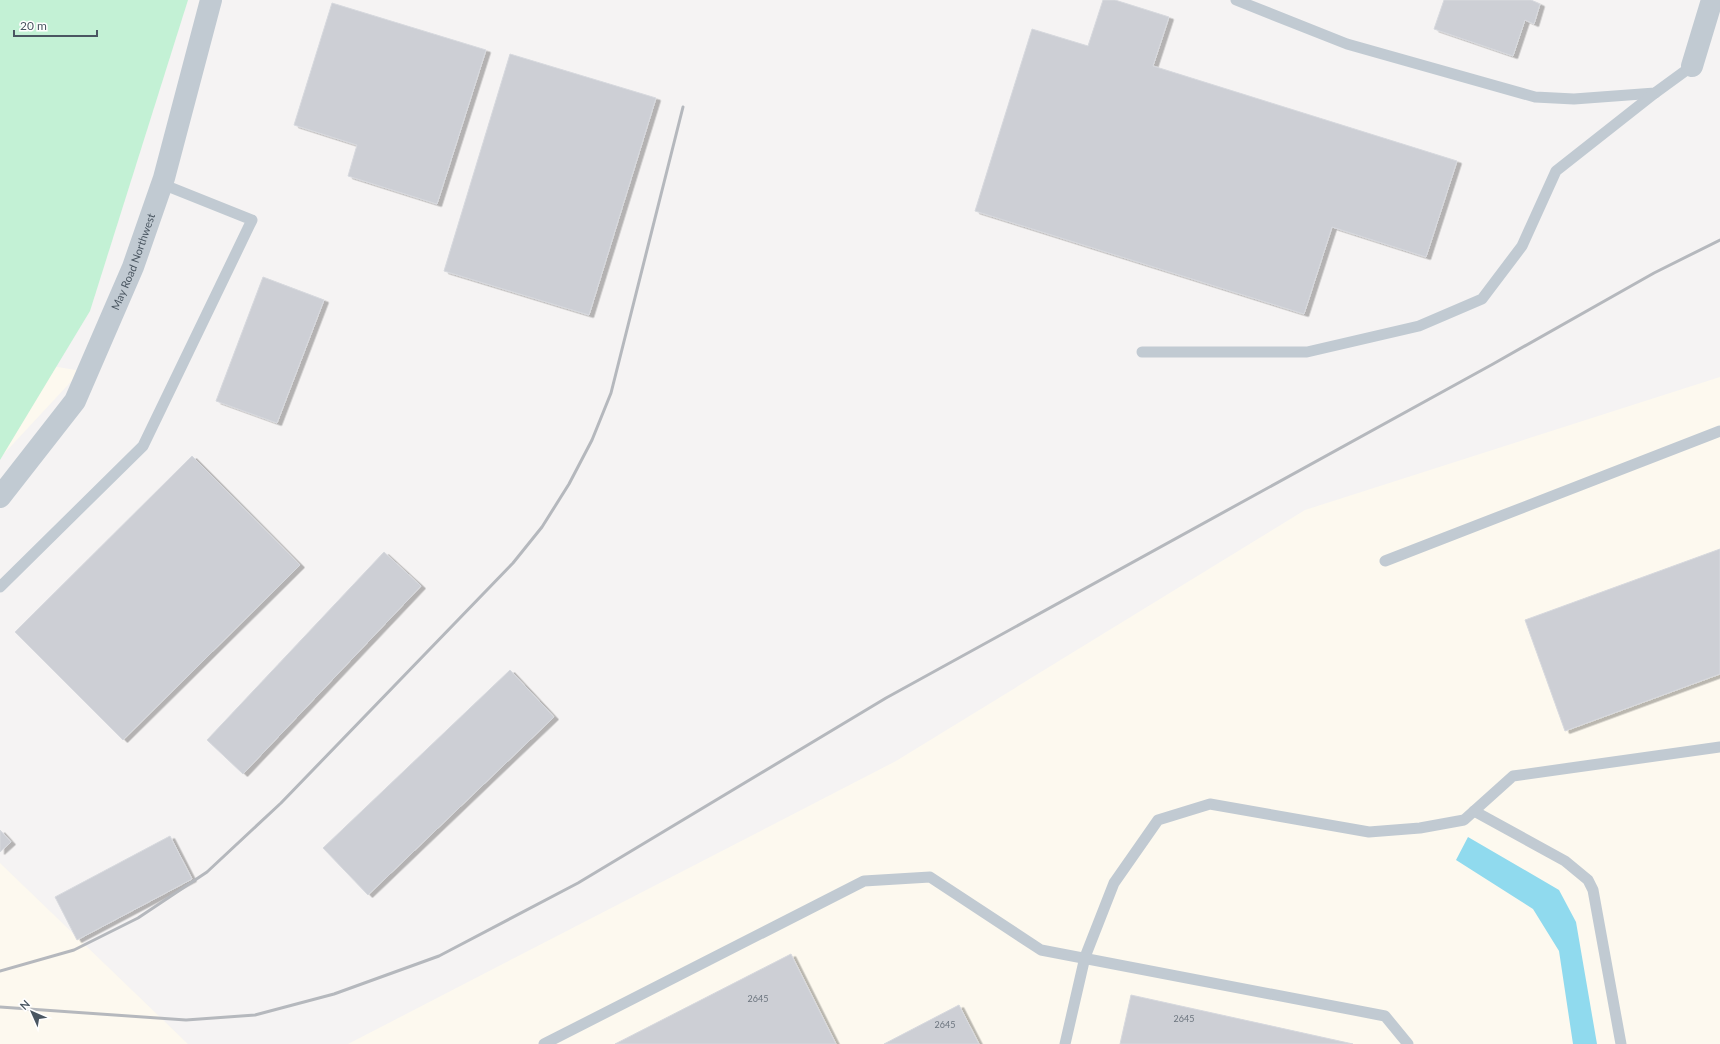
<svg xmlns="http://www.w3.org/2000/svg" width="1720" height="1044" viewBox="0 0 1720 1044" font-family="Lato,sans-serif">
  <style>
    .commercial { fill: #fdf9ef }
    .green { fill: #c3f1d5 }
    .water { fill: #90daee }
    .building { fill: #cdcfd5; stroke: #d7d9de; filter: url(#shadow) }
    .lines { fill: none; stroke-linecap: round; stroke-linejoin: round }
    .service { stroke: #c1cad2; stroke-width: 11 }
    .minor { stroke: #c1cad2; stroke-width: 22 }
    .rail { stroke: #b5b8bd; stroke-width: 3 }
    .labels { text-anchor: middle; stroke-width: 4; stroke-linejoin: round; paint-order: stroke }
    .number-label { font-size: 9px; fill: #6b747e }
    .street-label { font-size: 11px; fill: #4a5661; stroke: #fff }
  </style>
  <defs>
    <filter id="shadow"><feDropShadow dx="4.5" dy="2.5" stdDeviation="0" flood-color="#0004"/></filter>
  </defs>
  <rect width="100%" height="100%" fill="#f5f3f3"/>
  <g class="commercial">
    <polygon points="0,357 81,371 0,458"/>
    <polygon points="1720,377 1720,1044 348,1044 896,761 1305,510"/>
    <polygon points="0,863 188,1044 0,1044"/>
  </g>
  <polygon class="green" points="0,0 188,0 90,311 0,460"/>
  <polygon class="water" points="1468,837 1559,890 1576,922 1597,1044 1573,1044 1559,951 1533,909 1456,860"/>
  <g class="building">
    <polygon points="1103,0 1115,0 1169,17 1153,66 1457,161 1426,257 1332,227 1304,314 975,211 1032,29 1088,46"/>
    <polygon points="1444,0 1531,0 1540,4 1534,24 1525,20 1513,56 1434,29"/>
    <polygon points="332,3 486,50 437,204 348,176 357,145 294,125"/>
    <polygon points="510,54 656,98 589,315 444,271"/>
    <polygon points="263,277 324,300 277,423 216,401"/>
    <polygon points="192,456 300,565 123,740 15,632"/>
    <polygon points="1720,549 1720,674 1565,731 1525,620"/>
    <polygon points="384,552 421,586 243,774 207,740"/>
    <polygon points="510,670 554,717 368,895 323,848"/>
    <polygon points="0,830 11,842 0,852"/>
    <polygon points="170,836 192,879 77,940 55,897"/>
    <polygon points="791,954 836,1044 615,1044"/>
    <polygon points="1131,995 1353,1044 1120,1044"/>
    <polygon points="959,1005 979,1044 884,1044"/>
  </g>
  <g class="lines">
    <g class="service">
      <polyline points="1236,0 1347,44 1535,97 1574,99 1655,93 1692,66"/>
      <polyline points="1142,352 1307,352 1419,326 1482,299 1522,246 1556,171 1655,93"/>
      <polyline points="1385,561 1720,431"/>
      <polyline points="0,587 143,446 252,220 162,184"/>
      <polyline points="1474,811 1565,861 1588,880 1593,890 1621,1044"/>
      <polyline points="544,1044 864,881 930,877 1041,950 1385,1016 1408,1044"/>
      <polyline points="1065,1044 1085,957 1114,883 1158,820 1210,804 1369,832 1420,828 1464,820 1513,776 1720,747"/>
    </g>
    <g class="minor">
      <polyline points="1692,66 1712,0"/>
      <path id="s1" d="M0,497L75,401L133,267L164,178L211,0"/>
    </g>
    <g class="rail">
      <polyline points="0,971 74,950 138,918 207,872 281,803 513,563 542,527 569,484 592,440 611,393 683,107"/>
      <polyline points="0,1007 186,1020 255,1015 334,994 439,956 578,883 886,698 1493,364 1654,273 1720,240"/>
    </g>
  </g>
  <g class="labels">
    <g class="number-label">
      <text x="758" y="1002">2645</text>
      <text x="1184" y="1022">2645</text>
      <text x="945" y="1028">2645</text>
    </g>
    <g class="street-label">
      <text dy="4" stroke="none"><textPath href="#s1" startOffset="273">May Road Northwest</textPath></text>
    </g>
  </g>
  <g transform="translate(32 1012) rotate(315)" stroke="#ffffff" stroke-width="3" paint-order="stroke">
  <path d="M0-3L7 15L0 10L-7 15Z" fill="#4a5661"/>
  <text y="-6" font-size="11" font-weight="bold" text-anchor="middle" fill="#4a5661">N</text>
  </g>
  <path d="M14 30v6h83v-6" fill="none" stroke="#4a5661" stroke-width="2"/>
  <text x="20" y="30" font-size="12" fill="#4a5661" stroke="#ffffff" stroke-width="3" paint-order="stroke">20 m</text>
</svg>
